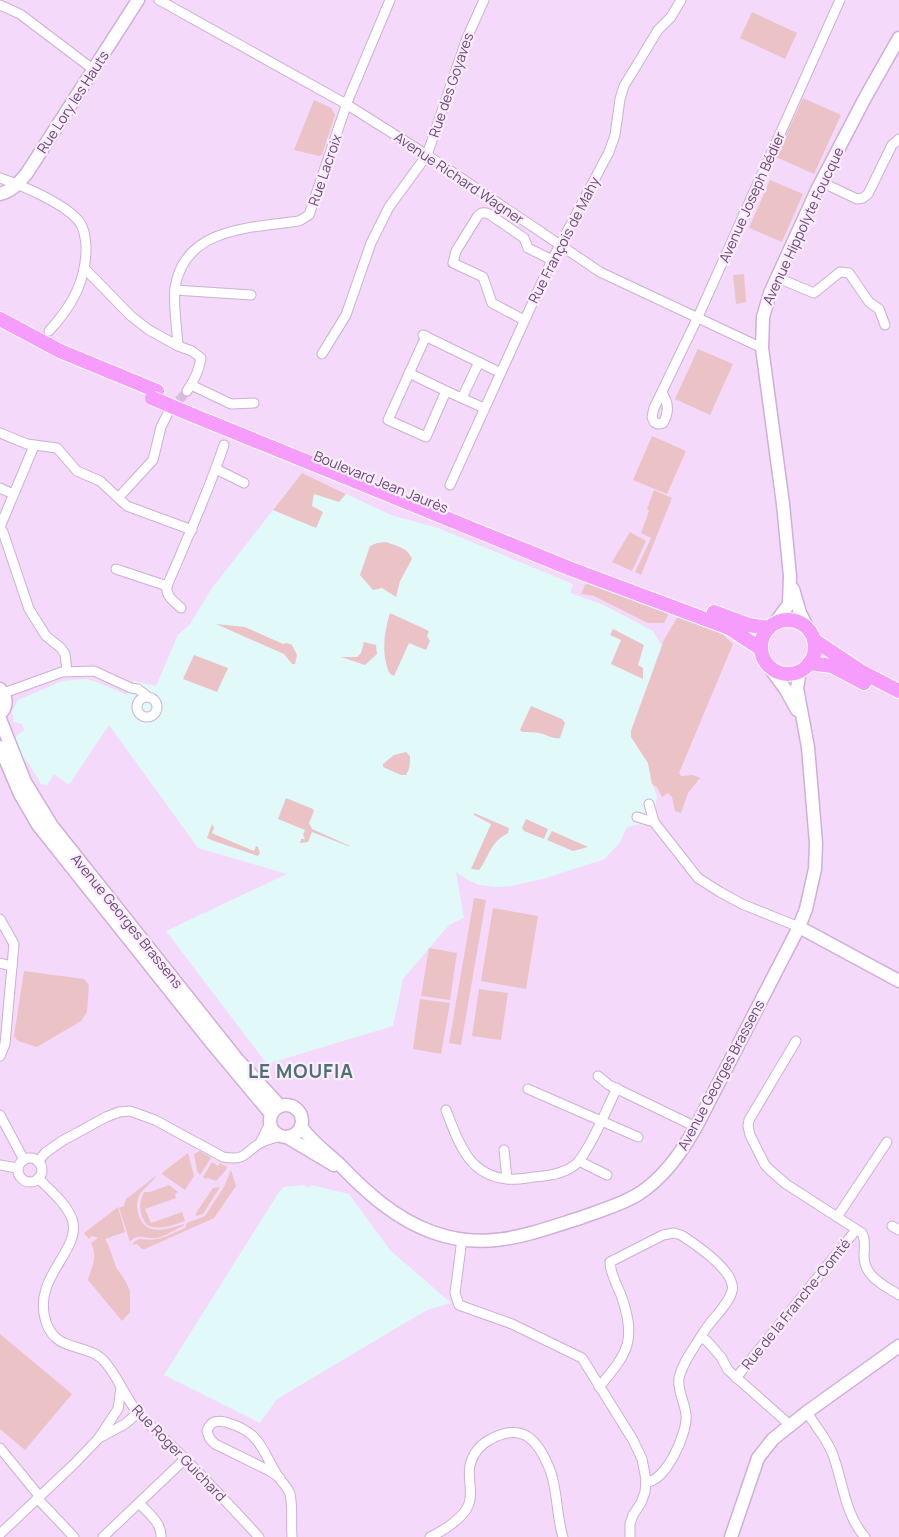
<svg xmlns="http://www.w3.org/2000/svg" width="899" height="1537" viewBox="0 0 899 1537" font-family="Manrope,sans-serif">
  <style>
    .residential { fill: #f5d9fa }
    .education { fill: #e1f9f8 }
    .green { fill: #ebc3c7 }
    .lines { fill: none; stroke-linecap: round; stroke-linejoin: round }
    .street-tunnel { stroke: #d6bedc; stroke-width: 9; stroke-dasharray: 9 4.5; stroke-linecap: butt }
    .street-casing { stroke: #cbb0d4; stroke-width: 11 }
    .secondary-casing { stroke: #ceafd9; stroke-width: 15 }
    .primary-casing { stroke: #fff; stroke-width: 16 }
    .street { stroke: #fff; stroke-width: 9 }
    .secondary { stroke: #fff; stroke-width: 12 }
    .primary { stroke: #f69cfd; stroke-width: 14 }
    .primary-bridge-casing { stroke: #fff; stroke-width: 16; stroke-linecap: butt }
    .primary-bridge { stroke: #f69cfd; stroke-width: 14 }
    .labels { text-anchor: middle; stroke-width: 4.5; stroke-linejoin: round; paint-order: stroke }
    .street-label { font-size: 14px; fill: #674977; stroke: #fdecff }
    .district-label { font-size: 19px; font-weight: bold; letter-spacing: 1px; fill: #4b7170; stroke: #fdecff }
  </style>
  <rect width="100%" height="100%" fill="#fbe5fd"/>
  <rect class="residential" x="0" y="0" width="899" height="1537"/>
  <g class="education">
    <polygon points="302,473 391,515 438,528 573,584 570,593 604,605 653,631 662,646 631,731 631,737 648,763 652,784 657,796 655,809 657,815 651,826 641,824 627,827 620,842 605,859 543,879 512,886 497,887 479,885 468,880 456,872 464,918 449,925 403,979 393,1026 267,1064 166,931 287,874 198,848 109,725 69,785 54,774 47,785 41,784 29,764 9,742 24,730 22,724 14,722 12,711 18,700 62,681 86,679 97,682 127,695 134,681 156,686 178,635 190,624 212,588"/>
    <polygon points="304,1185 309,1188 311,1185 349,1194 390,1250 451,1303 427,1310 277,1399 260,1423 164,1375 279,1192 284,1187"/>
  </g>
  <g class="green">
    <polygon points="752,12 797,33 785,59 740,38"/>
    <polygon points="803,98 841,115 814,174 776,157"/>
    <polygon points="314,100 331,108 335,115 322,155 319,156 294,150"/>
    <polygon points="770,180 803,194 782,242 749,228"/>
    <polygon points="744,274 746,302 736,304 733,275"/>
    <polygon points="698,349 733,364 710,415 675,399"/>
    <polygon points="652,436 686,451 667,494 633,480"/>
    <polygon points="302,473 346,494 339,502 314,494 312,506 323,512 316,528 273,510"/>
    <polygon points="654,490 672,498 641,575 635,572 651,538 641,533 649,511 647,509"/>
    <polygon points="630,532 646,541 632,571 612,562"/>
    <path d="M386,542C397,546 408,548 412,559L400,581L396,597L382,588L373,590L360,575L370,546L377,543Z"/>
    <polygon points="590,583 669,613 664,623 648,623 594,596 581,594 585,585"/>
    <path d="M390,613L429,631L427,636L430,641L426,650L409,643L394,676L390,674C381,655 384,633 390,613Z"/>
    <polygon points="678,616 721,633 733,644 679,773 681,776 693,775 700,778 688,793 681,813 675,811 672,797 668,793 662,797 657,787 652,784 648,763 631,737 631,731 664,640"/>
    <polygon points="216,624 245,627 283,644 287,643 292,645 297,655 295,664 292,664 284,654"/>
    <polygon points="613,629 644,645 638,665 643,668 643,679 611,664 621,640 610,635"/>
    <polygon points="364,642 376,645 377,654 365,665 341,657 357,657 361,653"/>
    <polygon points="194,655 228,668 217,692 183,679"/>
    <path d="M531,706L562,719L565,723L560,738C553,739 549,736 543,734C536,732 529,732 522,732L520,730Z"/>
    <path d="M406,752L410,756C410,763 410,769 406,775H401L383,767V764L394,755Z"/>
    <polygon points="286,798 313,809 314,811 309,823 312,829 350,846 348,846 312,832 308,842 300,843 301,839 305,839 303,835 305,830 278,819"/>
    <path d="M474,813L509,828L508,833C489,843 490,856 479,870L471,869L491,824L474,815Z"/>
    <polygon points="526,819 548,829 544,839 524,831 522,828"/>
    <polygon points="212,824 214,828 212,833 216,835 254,851 256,846 258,847 260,853 258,856 211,840 207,838"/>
    <polygon points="552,831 588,847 573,851 547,840"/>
    <polygon points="474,898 486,900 461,1045 449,1043"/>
    <polygon points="493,908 538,916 526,989 481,981"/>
    <polygon points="429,948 457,953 450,1000 421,996"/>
    <polygon points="24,971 84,979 89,985 87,1012 81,1021 37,1047 18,1041 14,1036"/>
    <polygon points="479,989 508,993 501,1040 472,1036"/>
    <polygon points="420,999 450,1003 441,1054 413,1049"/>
    <polygon points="200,1151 211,1158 200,1175 197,1171 194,1154"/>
    <polygon points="188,1153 194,1176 185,1190 162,1174 163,1172"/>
    <polygon points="212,1162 218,1166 220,1163 227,1167 226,1170 216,1181 208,1178 206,1179 203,1177"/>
    <path d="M231,1170L236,1186L214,1218L145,1249H142L137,1244L132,1245L134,1242L139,1239C159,1242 167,1236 185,1228L187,1223L205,1216L224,1187Z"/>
    <path d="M157,1175C152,1183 143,1188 139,1196C136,1203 137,1209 139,1216C146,1237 168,1229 184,1224L183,1226C174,1230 166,1236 157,1238C146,1240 138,1232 130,1242L119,1208L124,1206L126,1199Z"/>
    <path d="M169,1185L178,1192L175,1194L176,1198L145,1209L151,1223L182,1212L185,1221C173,1225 159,1231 147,1225C139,1214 138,1204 144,1192H150Z"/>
    <polygon points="220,1187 203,1214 196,1216 196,1213 213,1188"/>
    <path d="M118,1207L125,1232L105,1239L108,1244L116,1267L126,1282L130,1291V1312L122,1321L88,1280C92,1266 98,1257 91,1243L98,1238L92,1236L89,1239L84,1233Z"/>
    <polygon points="0,1334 72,1394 25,1450 0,1429"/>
  </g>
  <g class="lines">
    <polyline class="street-tunnel" points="170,411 187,391"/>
    <g class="street-casing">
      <g id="street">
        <polyline points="159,0 346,104 427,155 600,272 762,348"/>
        <polyline points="0,5 20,14 94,70"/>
        <path d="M0,178C23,186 62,202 78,220C84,227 85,236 86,245C87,280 72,306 49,331"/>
        <polyline points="821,182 857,199 863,198 868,194 892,145 899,139"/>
        <path d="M85,269L131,316L149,330L178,346L192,351L201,358C199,371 194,381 187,391"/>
        <polyline points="778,278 814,293 840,272 849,273 869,302 879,309 885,325"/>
        <polyline points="175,290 251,295"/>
        <path d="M524,320L492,303L483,277L453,263L456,251L477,217C481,212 483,212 489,214L524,238L528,248L552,260"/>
        <polyline points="423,335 499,372"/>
        <polyline points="426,336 388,420 426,437 446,391 484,408"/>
        <path d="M178,346C177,327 173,306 175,288C184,227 251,228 299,221L309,215L348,100L390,0"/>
        <polyline points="322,354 346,315 371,243 389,207 427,155 467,38 484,0"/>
        <polyline points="409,373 446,391"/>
        <polyline points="191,385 231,404 254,403"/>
        <path d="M662,393C669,403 669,413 663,423L658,424L654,422L652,417L654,408L697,319L840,0"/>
        <polyline points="462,398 479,362"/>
        <polyline points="0,433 27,444 57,448 77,471 100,481 127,506 192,530"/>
        <polyline points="216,469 244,483"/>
        <polyline points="450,485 552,260 609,152 615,135 620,99 624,86 658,30 671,17 681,0"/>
        <polyline points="0,488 13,494"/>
        <polyline points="119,497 153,460 161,427 167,415"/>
        <polyline points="0,527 34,446"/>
        <polyline points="0,529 3,532 29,609 46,636 61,648 65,654 67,671"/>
        <path d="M116,569L167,586C165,596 174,601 181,608"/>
        <path d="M167,586C187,539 208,493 224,445"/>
        <polyline points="4,693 62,672 94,671 131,688 138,689 148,697"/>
        <circle cx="147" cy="707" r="10"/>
        <polyline points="649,804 654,822 698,878 720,892 742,904 799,927"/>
        <polyline points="637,817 654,822"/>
        <polyline points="0,919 14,944 5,1044 0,1056"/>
        <polyline points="0,963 12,966"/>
        <path d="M796,1041L749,1120L748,1126L750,1135L765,1165L771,1171L786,1184L862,1233C866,1240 864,1248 864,1256C864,1277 884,1285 899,1295"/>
        <polyline points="598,1076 609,1085 696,1127"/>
        <polyline points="528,1089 638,1137"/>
        <path d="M446,1110C458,1141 468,1176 508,1179C516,1180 526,1178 534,1177C549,1176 567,1173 577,1163C591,1148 607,1108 617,1088"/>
        <polyline points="0,1115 24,1160"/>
        <polyline points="260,1143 270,1123"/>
        <polyline points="504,1150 507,1179"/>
        <circle cx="30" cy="1170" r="12"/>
        <polyline points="579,1161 607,1175"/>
        <path d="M38,1162L45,1153L62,1141L106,1117L119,1112L130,1111L155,1120L223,1157C246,1161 244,1153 260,1143C266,1140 274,1138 280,1136"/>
        <polyline points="0,1165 17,1168"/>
        <path d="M38,1178C50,1190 66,1203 72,1219C83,1250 31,1277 46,1322C56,1352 83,1343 101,1358C116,1371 125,1399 139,1414C154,1430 171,1444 186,1460C211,1485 235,1511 259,1537"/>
        <polyline points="837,1217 887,1142"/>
        <polyline points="892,1226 899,1230"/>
        <polyline points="462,1239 455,1293 459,1305 512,1324 582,1358 633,1440 642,1459 646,1480 645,1492 641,1503 633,1515 630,1524 630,1537"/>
        <polyline points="701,1337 707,1341 721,1357 728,1370 790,1425"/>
        <polyline points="736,1378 856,1230"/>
        <path d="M599,1387C628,1353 637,1340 621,1295C617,1285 610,1273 610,1262L663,1235L674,1233L681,1235C695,1244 737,1272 732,1291C729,1303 718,1313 711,1322C705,1329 701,1337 696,1344C689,1355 682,1365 679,1378C677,1391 685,1402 686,1415C688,1432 666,1482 646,1482"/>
        <path d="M807,1412C815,1426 828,1440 833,1455C843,1482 845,1515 865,1537"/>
        <polyline points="101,1437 125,1424 138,1413"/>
        <polyline points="0,1448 40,1497"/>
        <path d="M280,1478L270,1471L215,1444L210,1439L207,1431C210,1422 216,1420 225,1422C262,1432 261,1450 279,1478C283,1483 288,1488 290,1494C293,1507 291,1524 292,1537"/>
        <polyline points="37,1498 74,1537"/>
        <path d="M139,1503C148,1513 162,1523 161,1537"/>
        <polyline points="0,1534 74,1464 98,1439 118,1409 121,1388"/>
        <polyline points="103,1537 185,1459"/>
        <path d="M430,1537C443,1531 462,1519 468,1506C474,1493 467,1478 470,1465C473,1453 481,1444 491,1439C523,1422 538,1440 550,1470C558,1491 556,1515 563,1537"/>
      </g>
    </g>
    <g class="secondary-casing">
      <g id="secondary">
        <path d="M0,194C12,191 19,183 27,173L138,0"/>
        <polyline points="793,589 800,613 809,630"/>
        <polyline points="775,623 789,604 790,576 783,504 762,348 763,317 770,293 817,190 865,98 899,38"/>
        <polyline points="767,664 786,690 797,710"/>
        <path d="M0,689C7,697 8,706 0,714"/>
        <polyline points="0,719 25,782 52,826 237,1059 280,1106"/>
        <polyline points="0,747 20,794 38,825 210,1041 271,1114"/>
        <polyline points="799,927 899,981"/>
        <circle cx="286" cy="1121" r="16"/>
        <path d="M301,1126C307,1138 330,1155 341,1166C367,1193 396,1219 432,1232C486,1252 529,1234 580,1218C599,1211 620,1205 637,1195C663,1179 681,1153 696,1127L799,927L806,909L815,869L816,843L808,747L797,688L800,671"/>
        <polyline points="287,1137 334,1165"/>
        <polyline points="731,1537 758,1458 773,1439 807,1412 899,1346"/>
      </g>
    </g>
    <g class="primary-casing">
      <g id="primary">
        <polyline points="0,319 60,351 157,391"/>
        <polyline points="190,414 571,569 729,628 761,649"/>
        <polyline points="714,612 749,625 769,628"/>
        <circle cx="788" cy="647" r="27"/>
        <polyline points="814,640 862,672 899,691"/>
        <polyline points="809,663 832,666 864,683"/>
      </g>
    </g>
    <use href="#street" class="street"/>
    <use href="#secondary" class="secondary"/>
    <use href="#primary" class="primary"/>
    <g class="primary-bridge-casing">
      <polyline id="primary-bridge" points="152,398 190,414"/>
    </g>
    <use href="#primary-bridge" class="primary-bridge"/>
  </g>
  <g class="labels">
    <g class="street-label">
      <text transform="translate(451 85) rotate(-71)" y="5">Rue des Goyaves</text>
      <text transform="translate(73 102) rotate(-57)" y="5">Rue Lory les Hauts</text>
      <text transform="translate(325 170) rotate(-71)" y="5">Rue Lacroix</text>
      <text transform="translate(459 178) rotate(34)" y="5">Avenue Richard Wagner</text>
      <text transform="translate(752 197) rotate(-66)" y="5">Avenue Joseph Bédier</text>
      <text transform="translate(803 226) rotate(-65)" y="5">Avenue Hippolyte Foucque</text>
      <text transform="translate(564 240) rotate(-63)" y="5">Rue François de Mahy</text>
      <text transform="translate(381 482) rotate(22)" y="5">Boulevard Jean Jaurès</text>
      <text transform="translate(127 921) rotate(51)" y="5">Avenue Georges Brassens</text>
      <text transform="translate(721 1075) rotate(-62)" y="5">Avenue Georges Brassens</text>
      <text transform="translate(796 1304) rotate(-51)" y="5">Rue de la Franche-Comté</text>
      <text transform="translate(179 1453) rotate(46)" y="5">Rue Roger Guichard</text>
    </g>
    <g class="district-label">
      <text x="301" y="1078">LE MOUFIA</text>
    </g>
  </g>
</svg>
